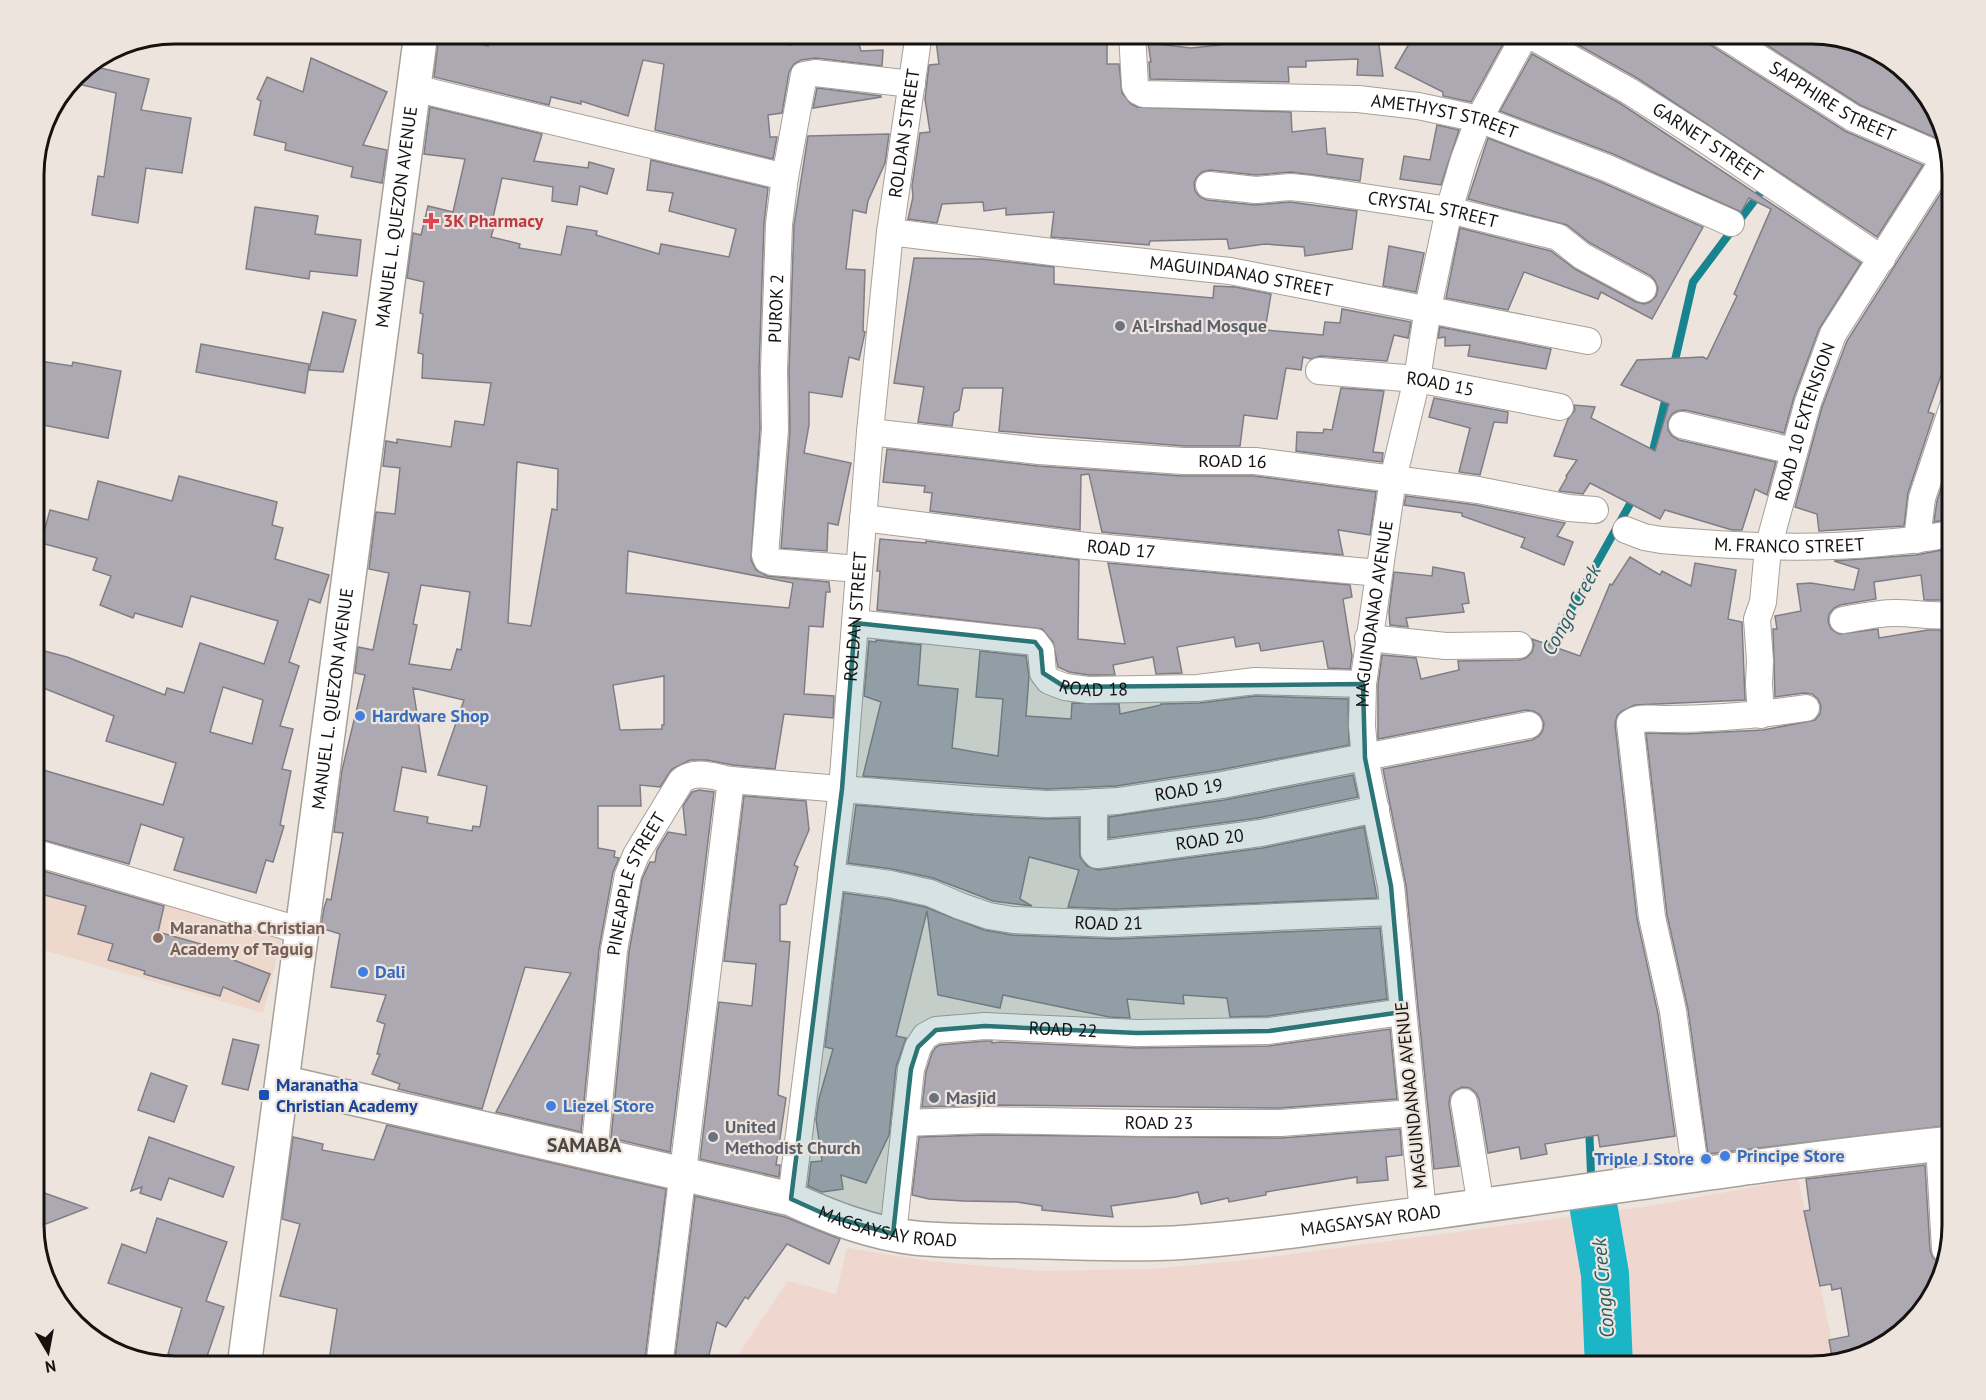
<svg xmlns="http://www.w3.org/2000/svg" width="1986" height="1400" viewBox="0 0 1986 1400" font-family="'PT Sans',sans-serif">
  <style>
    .commercial { fill: #efd6cf }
    .education { fill: #eed7cb }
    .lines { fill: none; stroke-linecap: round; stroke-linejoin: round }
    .stream { stroke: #18848f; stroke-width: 8 }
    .river { stroke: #1ab5c6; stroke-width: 48 }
    .building { fill: #aca9b2; stroke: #807d85; stroke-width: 1.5; fill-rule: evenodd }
    .street-casing { stroke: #a7a098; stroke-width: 28 }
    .secondary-casing { stroke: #a7a098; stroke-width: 36 }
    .street { stroke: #fff; stroke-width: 26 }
    .secondary { stroke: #fff; stroke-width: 33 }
    .marked { fill: #2b7577; fill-opacity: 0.2; stroke: #2b7577; stroke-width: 4.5; stroke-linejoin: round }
    .health-dot { fill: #e0444e; stroke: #ece4dd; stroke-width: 2 }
    .worship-dot { fill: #6b7280; stroke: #ece4dd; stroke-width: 2 }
    .shop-dot { fill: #3f7fe0; stroke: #ece4dd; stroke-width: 2 }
    .education-dot { fill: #8d6e63; stroke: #ece4dd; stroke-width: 2 }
    .transit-dot { fill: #1a4fb4; stroke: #ece4dd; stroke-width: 2 }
    .labels { text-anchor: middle; stroke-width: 4.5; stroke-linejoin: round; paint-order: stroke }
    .street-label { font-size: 18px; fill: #151210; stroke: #ece4dd }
    .health-label { font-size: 18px; font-weight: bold; fill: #be3a42; stroke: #ece4dd; text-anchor: start }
    .worship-label { font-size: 18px; font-weight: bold; fill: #5b616d; stroke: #ece4dd; text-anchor: start }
    .shop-label { font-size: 18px; font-weight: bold; fill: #366cbe; stroke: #ece4dd; text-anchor: start }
    .education-label { font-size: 18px; font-weight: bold; fill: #785e54; stroke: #ece4dd; text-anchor: start }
    .transit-label { font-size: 18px; font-weight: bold; fill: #164399; stroke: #ece4dd; text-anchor: start }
    .water-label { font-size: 20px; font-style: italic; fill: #265d65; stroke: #ece4dd }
    .neighbourhood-label { font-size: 20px; font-weight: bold; fill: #4e4741; stroke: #ece4dd }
    .rim { fill: none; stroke: #151210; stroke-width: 3 }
  </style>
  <rect width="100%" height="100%" fill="#ece4dd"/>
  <polygon class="commercial" points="1798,1179 1836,1361 1811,1367 730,1367 788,1281 836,1294 847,1248 929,1261 1039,1271 1151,1269 1248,1260 1650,1206"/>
  <polygon class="education" points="33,855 284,930 263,1013 33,947"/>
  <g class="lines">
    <g class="stream">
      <polyline points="1673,369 1693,282 1760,193"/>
      <polyline points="1651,459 1667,393"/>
      <polyline points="1546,654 1635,495"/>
      <polyline points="1589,1125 1591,1173"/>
    </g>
    <polyline class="river" points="1594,1210 1605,1274 1609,1367"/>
  </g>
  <g class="building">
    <polygon points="492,33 792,33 790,45 839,33 856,33 861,51 883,50 882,66 816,58 801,60 794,64 789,72 782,113 768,115 770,137 777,137 773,159 655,130 664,64 643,60 628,116 581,101 581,104 551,97 549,105 434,77 439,34 488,46"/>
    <polygon points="935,33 1107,33 1107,64 1119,64 1122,93 1131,104 1137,107 1291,112 1292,132 1325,128 1327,154 1363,159 1360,181 1291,172 1256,175 1210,170 1202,172 1197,177 1194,183 1195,191 1200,197 1207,200 1255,205 1290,202 1357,211 1352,249 1305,256 1304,247 1265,244 1229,249 1227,239 1150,241 1149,245 1051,237 1054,212 1006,215 1006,208 984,211 983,202 942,204 937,223 908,219 913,197 912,186 920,133 930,132 925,99 929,65 939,64"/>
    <polygon points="1220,33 1302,33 1301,40 1305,40 1305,44 1378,37 1383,76 1357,75 1358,59 1306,61 1306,67 1288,67 1289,82 1150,79 1149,62 1151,62 1148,43 1191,48 1220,45"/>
    <polygon points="1413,33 1441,33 1457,42 1463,33 1509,33 1471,102 1443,96 1443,92 1395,68 1413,37"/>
    <polygon points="1557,33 1705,33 1707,40 1712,46 1845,131 1923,165 1877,237 1637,78"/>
    <polygon points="1748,33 1812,33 1860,50 1880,64 1884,58 1897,62 1937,111 1945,142 1860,105"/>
    <polygon points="1532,54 1621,104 1861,263 1819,329 1794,397 1784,433 1685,410 1677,411 1672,414 1668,421 1668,430 1672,436 1679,440 1776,462 1767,495 1755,489 1742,530 1732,530 1665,510 1660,519 1590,483 1583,494 1559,491 1567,477 1566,476 1577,460 1554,456 1568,419 1575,410 1574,405 1595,407 1591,418 1655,451 1669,404 1621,385 1637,360 1703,357 1707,359 1737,296 1734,294 1771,209 1749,198 1741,212 1613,154 1500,111"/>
    <polygon points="311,58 387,92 363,145 387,150 382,183 351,177 353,167 285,150 286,143 254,135 261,101 257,99 267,77 303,92"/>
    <polygon points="87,65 149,79 141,110 191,118 182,173 146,168 138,223 92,215 98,176 104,177 116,93 70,82 81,68"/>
    <polygon points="817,88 881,96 881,97 813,108"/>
    <path d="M430,107L542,134L534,161L588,168L589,162L614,169L607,194L580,186L577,205L552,201L553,187L502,178L492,222L495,223L491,237L520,244L519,248L561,255L567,226L597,231L596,235L659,254L661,244L729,257L736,229L669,211L673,193L647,190L651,160L768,188L764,223L759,370L760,429L751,560L756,570L767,576L829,582L830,592H826L823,627L809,626L804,694L834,696L833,718L784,714L775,769L733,765L707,760H690L672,769L660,787L640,785L641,806H598V848L615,851L614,857L619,858L613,872L599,949L581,1132L496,1112L571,973L525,967L482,1109L398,1089L400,1084L372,1074L380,1054H377L385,1024L377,1021L386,995L331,987L340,934L321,928L324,908L327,899L331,900L343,833L334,832L342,770L365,675L355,673L358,647L373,650L389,573L369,569L376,512L395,514L400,468L383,466L386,441L397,443V439L451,447L455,421L484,425L491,383L422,378L423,354L418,353L423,314L420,313L424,282L407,278L413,233L421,235L428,206L453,212L465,159L424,154ZM517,462L558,469L557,510L552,509L531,626L508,623ZM628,551L793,583L789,608L626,593ZM421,585L470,592L461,650L457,649L451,670L409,664L417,625L413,624ZM664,676V725H662V729L620,730L613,685ZM413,688L464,700L438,775L487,786L480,827L473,826L472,831L427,823L428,817L394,811L402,767L426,772Z"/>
    <polygon points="1437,125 1459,130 1441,185 1400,179 1404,156 1430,160"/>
    <polygon points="889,134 885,163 868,201 866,213 853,210 846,269 865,270 863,331 865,332 859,360 849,357 842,397 809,392 809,425 804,453 851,463 838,525 828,523 827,551 781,548 790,430 789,370 794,225 808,136"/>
    <polygon points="1488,138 1601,182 1703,227 1652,319 1601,292 1598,299 1524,272 1508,310 1446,298 1460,228 1551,251 1575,269 1636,302 1644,304 1650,302 1656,296 1658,288 1655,281 1651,276 1590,243 1567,225 1468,199"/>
    <polygon points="1953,174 1953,342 1928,412 1934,414 1908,493 1904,526 1819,531 1817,514 1795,507 1822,407 1847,341"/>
    <polygon points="255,207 318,216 315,234 361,240 357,276 310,271 309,279 246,269"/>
    <polygon points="1389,246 1424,253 1416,292 1383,286"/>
    <polygon points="914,258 982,259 1054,267 1054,284 1213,298 1214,286 1235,287 1271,294 1265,330 1323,335 1325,322 1340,323 1342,309 1411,322 1408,338 1394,335 1387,361 1320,356 1311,359 1303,357 1301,370 1286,368 1277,419 1244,415 1240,446 1184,446 999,431 1003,388 963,388 959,410 954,413 952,426 918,422 924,387 894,383"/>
    <polygon points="323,312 356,320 343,372 309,370"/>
    <polygon points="1440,327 1551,349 1546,369 1468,356 1470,345 1445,346 1445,337 1438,338"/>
    <polygon points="201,344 309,364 305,393 196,372"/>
    <polygon points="33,360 72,366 73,362 121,371 108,438 33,423"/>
    <polygon points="1341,388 1384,391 1373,452 1383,453 1382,462 1296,451 1297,432 1323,433 1324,429 1332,430"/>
    <polygon points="1434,398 1508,412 1507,423 1494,422 1480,475 1459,472 1470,428 1429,417"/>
    <polygon points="887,449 1038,466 1182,476 1254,476 1376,492 1370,535 1338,530 1343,555 1102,532 1089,474 1081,475 1080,530 930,511 932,493 924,492 925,486 883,482"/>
    <polygon points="1953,453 1953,518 1934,522 1937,501"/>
    <path d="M179,476L277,502L272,525L283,528L275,559L329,575L320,603L309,599L289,662L299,666L280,726L293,729L282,769L291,771L280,825L284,826L273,862L266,860L256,893L174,870L184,838L141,824L129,864L33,837L43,801L33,798V767L163,805L176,763L106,741L114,716L33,684V648L67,657L165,695L167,688L184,693L200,643L264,664L278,621L191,596L182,627L135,613L133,618L100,605L111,576L93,570L97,558L41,543L50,510L88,520L98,481L172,501ZM223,687L263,700L252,744L210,732Z"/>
    <polygon points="1406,496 1476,505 1565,523 1557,536 1573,542 1564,565 1521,547 1525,538 1462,516 1462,513 1404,505"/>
    <polygon points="880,539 926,543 926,541 1079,560 1078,639 1125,644 1108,563 1350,585 1352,597 1343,599 1352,656 1350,669 1328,668 1323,641 1261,651 1259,643 1236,647 1234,637 1177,647 1182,673 1156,674 1153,657 1113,665 1115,675 1089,675 1069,672 1058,667 1053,642 1042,629 877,610 880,571 877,571"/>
    <polygon points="1953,548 1953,600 1924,600 1921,575 1874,582 1876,599 1840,605 1834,608 1829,614 1828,622 1831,629 1839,634 1878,629 1879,638 1928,630 1953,630 1953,1125 1708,1154 1688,1009 1667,915 1646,733 1684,734 1763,730 1815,720 1820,714 1821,706 1818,699 1812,694 1804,693 1775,697 1773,629 1777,629 1775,616 1801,611 1797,584 1811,583 1854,590 1859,569 1834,561 1916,555"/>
    <polygon points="1630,557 1660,575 1662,571 1691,586 1695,563 1736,570 1728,619 1742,622 1745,700 1635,705 1622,711 1617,716 1615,724 1637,919 1658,1014 1675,1136 1600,1147 1598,1135 1545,1144 1547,1154 1521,1159 1519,1147 1488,1153 1479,1099 1476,1093 1470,1088 1462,1087 1454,1091 1450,1096 1449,1104 1459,1166 1434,1169 1406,885 1383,769 1532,740 1539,736 1543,730 1544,723 1540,715 1533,711 1526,710 1378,739 1378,685 1382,655 1416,658 1421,679 1459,670 1458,661 1519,660 1526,658 1532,652 1534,645 1532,639 1580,656 1610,584 1612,585"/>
    <polygon points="1433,567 1464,573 1469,603 1462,604 1464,612 1406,618 1408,627 1390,625 1389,612 1394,572 1432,576"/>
    <polygon points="876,640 921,645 918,685 958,689 952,748 998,756 1003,699 976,697 980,651 1026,656 1029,676 1026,716 1071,719 1072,703 1119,704 1120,714 1161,705 1161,704 1200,703 1256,696 1348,699 1349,745 1219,770 1116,786 1047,789 863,776 881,702 864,696 869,641 876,642"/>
    <polygon points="1353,775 1358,797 1258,818 1109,838 1109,817 1224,800"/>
    <polygon points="699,790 714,792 670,1152 611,1138 629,952 642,879 650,862 655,862 657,850 668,832 686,835 683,806 692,792"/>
    <polygon points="744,796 806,801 809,830 794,865 798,867 786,904 780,905 780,941 790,942 778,1095 786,1098 776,1165 780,1165 779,1177 700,1159 719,1002 752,1006 756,964 724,961"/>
    <polygon points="856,805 974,815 1046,819 1079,818 1080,857 1087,866 1098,870 1263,848 1364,827 1377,898 1115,909 1068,907 1079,870 1029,857 1020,899 1032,906 993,901 933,878 892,869 848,863"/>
    <polygon points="33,868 164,906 158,932 233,953 231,959 270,974 259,1002 223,987 220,996 144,974 145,971 108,960 113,944 78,934 86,906 33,892"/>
    <polygon points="844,893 887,899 925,907 984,930 1012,935 1116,939 1380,928 1387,999 1268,1016 1230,1017 1227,998 1183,995 1184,1004 1127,999 1130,1018 1109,1017 1003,995 1000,1008 938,995 927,911 896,1036 906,1038 896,1067 889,1135 866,1183 841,1175 843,1189 822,1192 808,1186 811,1162 822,1161 816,1119 819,1099 833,1049 825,1047"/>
    <polygon points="1390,1029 1397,1099 1280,1108 984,1105 922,1107 926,1072 932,1053 936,1047 940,1045 985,1041 992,1041 992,1043 1000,1042 1137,1048 1269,1046"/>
    <polygon points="233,1039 259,1045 248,1090 222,1084"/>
    <polygon points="151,1073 187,1086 174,1122 138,1110"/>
    <polygon points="387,1125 666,1189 644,1367 328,1367 337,1309 280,1296 300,1224 282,1219 293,1137 323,1144 322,1150 374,1160"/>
    <polygon points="1400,1129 1402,1155 1386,1157 1388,1180 1357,1183 1357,1177 1266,1192 1266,1195 1229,1202 1228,1198 1201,1204 1198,1192 1176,1197 1111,1206 1113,1217 1042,1210 1042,1206 1017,1202 964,1201 929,1199 912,1195 919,1137 984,1135 1281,1138"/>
    <polygon points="149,1137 234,1167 223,1197 169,1178 161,1200 140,1193 142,1187 131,1191"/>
    <polygon points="1925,1165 1930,1250 1933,1258 1940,1263 1924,1311 1874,1352 1833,1362 1829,1340 1849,1336 1841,1288 1832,1290 1831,1284 1820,1286 1804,1211 1810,1210 1806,1179"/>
    <polygon points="33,1189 87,1208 46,1224 33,1216"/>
    <polygon points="695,1196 785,1217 840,1239 829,1264 787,1244 748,1299 745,1297 726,1327 717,1322 706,1367 674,1367"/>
    <polygon points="157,1218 227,1242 206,1301 224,1307 204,1365 168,1354 182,1308 108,1283 122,1244 146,1253"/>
  </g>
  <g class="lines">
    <g class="street-casing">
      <g id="street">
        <path id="s1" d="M1132,33L1135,86L1138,91L1144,94L1358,99L1418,106L1479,119L1607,168L1731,223"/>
        <path id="s2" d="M1526,33L1629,91L1704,139L1882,259"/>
        <path id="s3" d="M1720,33L1853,118L1950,160"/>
        <polyline points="414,88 785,177"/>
        <path id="s4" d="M1209,185L1256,190L1290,187L1311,189L1449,210L1558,237L1582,256L1643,289"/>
        <path id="s5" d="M890,232L1060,253L1230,271L1588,341"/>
        <path id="s6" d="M1319,371L1417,379L1560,407"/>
        <polyline points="1682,425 1793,451"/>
        <path id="s7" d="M870,432L1039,451L1183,461H1255L1478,490L1569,508L1595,510"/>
        <path id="s8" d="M863,518L1086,546L1379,573"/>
        <path id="s9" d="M1626,530L1644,537L1661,540C1734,546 1806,550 1880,543C1905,541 1929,539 1953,533"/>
        <polyline points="1917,540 1922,498 1953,406"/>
        <path id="s10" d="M859,569L772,562L767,560L765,555L775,429L774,370L779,224L785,177L804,75L815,73L912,84"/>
        <path d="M1843,620C1860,617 1878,613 1895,613C1916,613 1931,617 1953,615"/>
        <path id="s11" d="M855,623L1035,642L1041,650L1043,673L1049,681L1065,687L1088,690L1198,688L1255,681L1363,684"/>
        <polyline points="1368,638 1446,646 1519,645"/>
        <path id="s12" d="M1761,715L1759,684L1760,661L1757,619L1763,602L1768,548L1808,402L1833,334L1945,158"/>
        <path id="s13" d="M1094,802V852L1097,855L1261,833L1376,809"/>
        <polyline points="33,852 302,931"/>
        <path id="s14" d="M831,876L890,884L930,893L960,906L989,916L1013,920L1115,924L1393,912"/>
        <polyline points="1464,1102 1481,1206"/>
        <path id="s15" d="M905,1123L984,1120L1141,1123H1281L1413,1113"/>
        <polyline points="1939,1144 1945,1249"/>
        <path id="s16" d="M594,1155L614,950L628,875L636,855L681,781C695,769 715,777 731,780L975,800L1047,804L1084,803L1118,801L1222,785L1529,725"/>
        <path d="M1696,1175L1673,1011L1652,917L1630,723C1639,716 1654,719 1666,719C1713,719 1759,715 1806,708"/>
        <path id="s17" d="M791,1199L842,789L870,432L890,232L919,33"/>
        <path id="s18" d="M1423,1213L1391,886L1365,758L1362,726L1363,684L1393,479L1417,379L1428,308L1449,210L1464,159L1479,119L1526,33"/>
        <path id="s19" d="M893,1234L911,1069L918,1047L925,1036L936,1030L985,1026L1137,1033L1269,1031L1402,1012"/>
        <polyline points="659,1367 731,780"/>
      </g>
    </g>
    <g class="secondary-casing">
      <g id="secondary">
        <path id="s20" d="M282,1082L791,1199C830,1217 871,1233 915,1238C957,1242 1001,1241 1044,1242C1087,1243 1131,1245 1174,1243C1257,1238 1339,1224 1420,1214C1598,1190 1775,1161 1953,1143"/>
        <path id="s21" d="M244,1367L421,33"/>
      </g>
    </g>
    <use href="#street" class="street"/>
    <use href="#secondary" class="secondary"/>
  </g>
  <path class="marked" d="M855,623L1035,642L1041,650L1043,673L1065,687L1363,684L1365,758L1391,886L1402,1012L1269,1031L1137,1033L985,1026L936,1030L918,1047L911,1069L893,1234L829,1216L791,1199L842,789Z"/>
  <path class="health-dot" d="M428 212h6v6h6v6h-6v6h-6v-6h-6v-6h6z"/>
  <g class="worship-dot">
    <circle cx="1120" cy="326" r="6"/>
    <circle cx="934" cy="1098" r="6"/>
    <circle cx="713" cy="1137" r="6"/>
  </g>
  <g class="shop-dot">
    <circle cx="360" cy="716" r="6"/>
    <circle cx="363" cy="972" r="6"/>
    <circle cx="551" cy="1106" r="6"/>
    <circle cx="1725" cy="1156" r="6"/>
    <circle cx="1706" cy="1159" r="6"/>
  </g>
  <circle class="education-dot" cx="158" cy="938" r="6"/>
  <rect class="transit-dot" x="258" y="1089" width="12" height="12" rx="3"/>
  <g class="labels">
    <g class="street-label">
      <text dy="6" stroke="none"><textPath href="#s3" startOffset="132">SAPPHIRE STREET</textPath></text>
      <text dy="6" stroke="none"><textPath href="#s1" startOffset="368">AMETHYST STREET</textPath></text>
      <text dy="6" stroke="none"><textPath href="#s17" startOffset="1072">ROLDAN STREET</textPath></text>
      <text dy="6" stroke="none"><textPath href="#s2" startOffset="212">GARNET STREET</textPath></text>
      <text dy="6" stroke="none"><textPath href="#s4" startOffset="226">CRYSTAL STREET</textPath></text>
      <text dy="6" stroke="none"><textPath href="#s21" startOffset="1160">MANUEL L. QUEZON AVENUE</textPath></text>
      <text dy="6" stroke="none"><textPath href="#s5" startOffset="354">MAGUINDANAO STREET</textPath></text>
      <text dy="6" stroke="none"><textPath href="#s10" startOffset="345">PUROK 2</textPath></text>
      <text dy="6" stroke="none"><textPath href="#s6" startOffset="122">ROAD 15</textPath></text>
      <text dy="6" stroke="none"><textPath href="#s12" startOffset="300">ROAD 10 EXTENSION</textPath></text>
      <text dy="6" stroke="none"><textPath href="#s7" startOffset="364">ROAD 16</textPath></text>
      <text dy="6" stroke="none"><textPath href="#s9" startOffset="165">M. FRANCO STREET</textPath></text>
      <text dy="6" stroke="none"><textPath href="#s8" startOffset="260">ROAD 17</textPath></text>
      <text dy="6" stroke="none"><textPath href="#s18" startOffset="604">MAGUINDANAO AVENUE</textPath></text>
      <text dy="6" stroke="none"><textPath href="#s17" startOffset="586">ROLDAN STREET</textPath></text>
      <text dy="6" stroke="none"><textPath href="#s11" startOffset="270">ROAD 18</textPath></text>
      <text dy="6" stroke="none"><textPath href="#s21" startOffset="674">MANUEL L. QUEZON AVENUE</textPath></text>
      <text dy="6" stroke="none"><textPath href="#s16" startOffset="902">ROAD 19</textPath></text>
      <text dy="6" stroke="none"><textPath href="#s13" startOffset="168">ROAD 20</textPath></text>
      <text dy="6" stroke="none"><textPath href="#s16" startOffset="276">PINEAPPLE STREET</textPath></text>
      <text dy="6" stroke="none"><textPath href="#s14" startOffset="284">ROAD 21</textPath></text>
      <text dy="6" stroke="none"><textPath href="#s19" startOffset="342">ROAD 22</textPath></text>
      <text transform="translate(1411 1095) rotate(-96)" y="6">MAGUINDANAO AVENUE</text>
      <text dy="6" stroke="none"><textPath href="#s15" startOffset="254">ROAD 23</textPath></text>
      <text dy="6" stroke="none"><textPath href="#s20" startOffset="1110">MAGSAYSAY ROAD</textPath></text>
      <text dy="6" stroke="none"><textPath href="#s20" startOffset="624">MAGSAYSAY ROAD</textPath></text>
    </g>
    <g class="health-label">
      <text x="443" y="227">3K Pharmacy</text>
    </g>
    <g class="worship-label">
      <text x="1132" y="332">Al-Irshad Mosque</text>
      <text x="946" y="1104">Masjid</text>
      <text x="725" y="1133">United<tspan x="725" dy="21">Methodist Church</tspan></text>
    </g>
    <g class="shop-label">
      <text x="372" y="722">Hardware Shop</text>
      <text x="375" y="978">Dali</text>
      <text x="563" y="1112">Liezel Store</text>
      <text x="1737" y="1162">Principe Store</text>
      <text x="1694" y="1165" text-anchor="end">Triple J Store</text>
    </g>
    <g class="education-label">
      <text x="170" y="934">Maranatha Christian<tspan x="170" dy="21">Academy of Taguig</tspan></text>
    </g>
    <g class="transit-label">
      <text x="276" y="1091">Maranatha<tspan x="276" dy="21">Christian Academy</tspan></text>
    </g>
    <g class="water-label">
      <text transform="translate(1571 610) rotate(-61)" y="7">Conga Creek</text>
      <text transform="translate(1603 1288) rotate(-95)" y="7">Conga Creek</text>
    </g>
    <g class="neighbourhood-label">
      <text x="584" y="1152">SAMABA</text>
    </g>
  </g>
  <path d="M0 0H1986V1400H0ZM175 44H1811A131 131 0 0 1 1942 175V1225A131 131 0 0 1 1811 1356H175A131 131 0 0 1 44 1225V175A131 131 0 0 1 175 44Z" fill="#ece4dd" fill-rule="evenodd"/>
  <path class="rim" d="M175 44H1811A131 131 0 0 1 1942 175V1225A131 131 0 0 1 1811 1356H175A131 131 0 0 1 44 1225V175A131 131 0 0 1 175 44Z"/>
  <g transform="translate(48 1352) rotate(170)" stroke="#ece4dd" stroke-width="4.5" paint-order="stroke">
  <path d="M0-4.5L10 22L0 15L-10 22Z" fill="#151210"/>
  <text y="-9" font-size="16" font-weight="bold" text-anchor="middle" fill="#151210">N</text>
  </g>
</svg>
